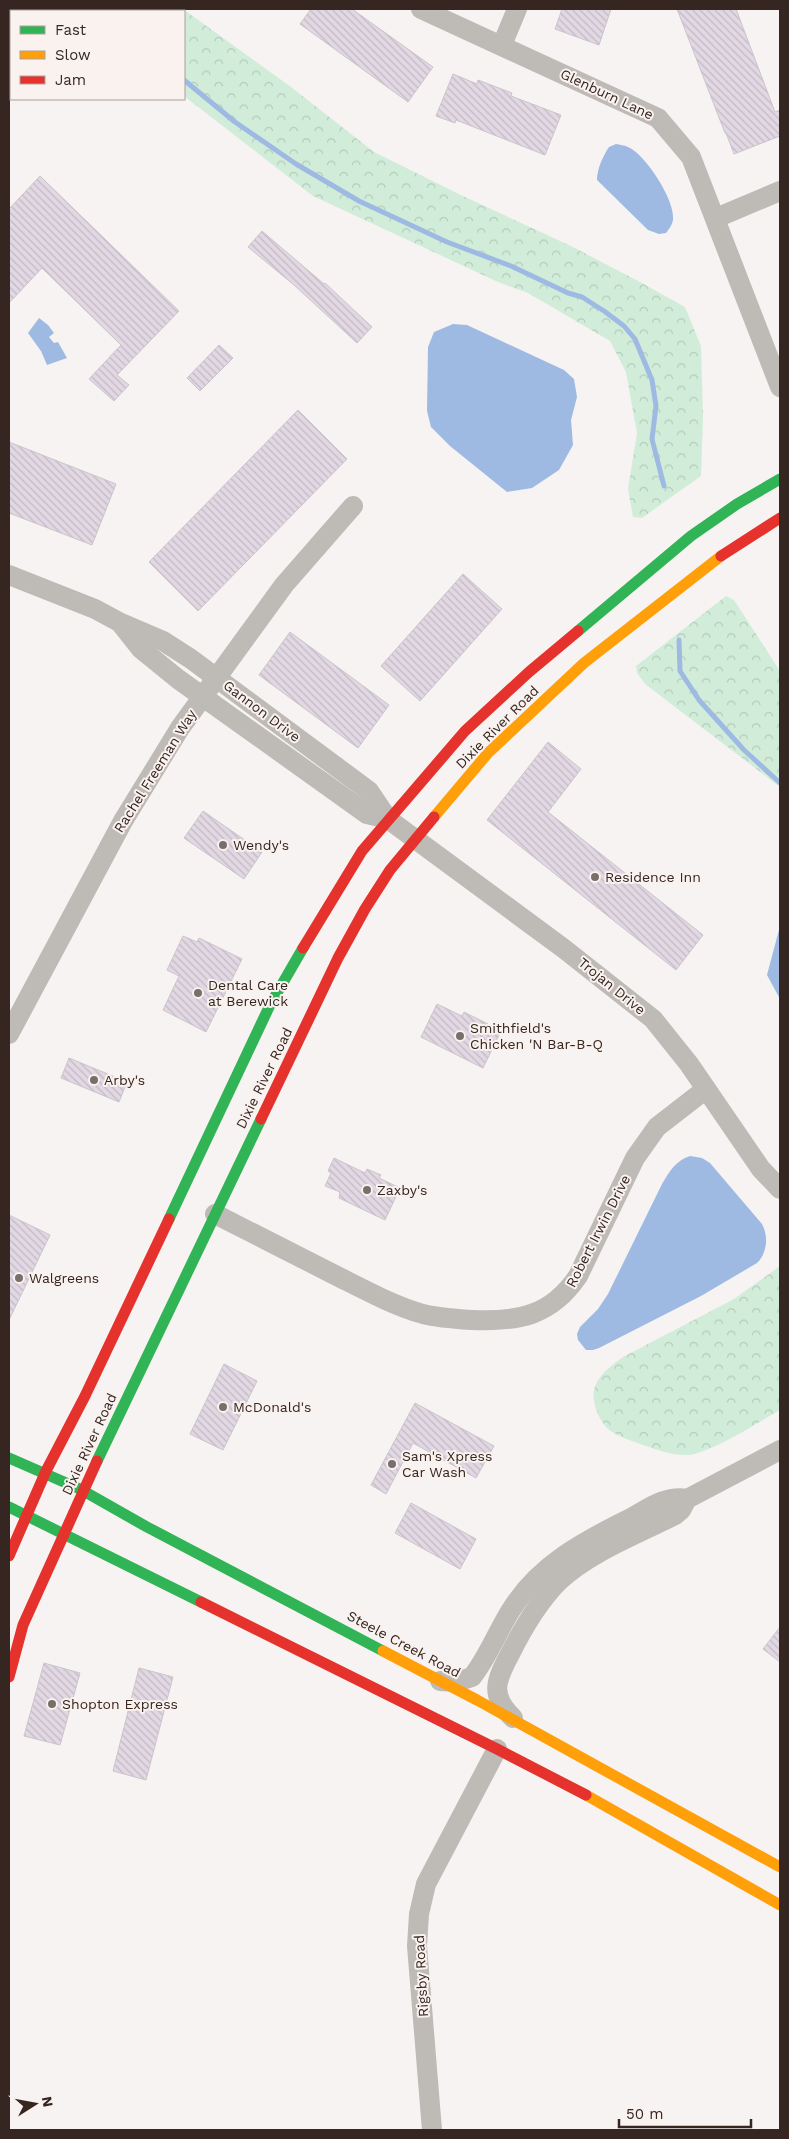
<svg xmlns="http://www.w3.org/2000/svg" width="789" height="2139" viewBox="0 0 789 2139" font-family="'Work Sans',sans-serif">
  <style>
    .forest { fill: url(#forest-crowns) }
    .water { fill: #9ebae3 }
    .lines { fill: none; stroke-linecap: round; stroke-linejoin: round }
    .stream { stroke: #9ebae3; stroke-width: 5 }
    .building { fill: url(#building-back-hatch); stroke: #cac5ca }
    .street { stroke: #bebab6; stroke-width: 20 }
    .fast { stroke: #30b455; stroke-width: 11 }
    .slow { stroke: #ff9f0a; stroke-width: 11 }
    .jam { stroke: #e5322d; stroke-width: 11 }
    .poi-dot { fill: #796e6a; stroke: #faf2ef; stroke-width: 2 }
    .labels { text-anchor: middle; stroke-width: 4; stroke-linejoin: round; paint-order: stroke }
    .street-label { font-size: 14px; fill: #352621; stroke: #faf2ef }
    .poi-label { font-size: 14px; fill: #352621; stroke: #faf2ef; text-anchor: start }
  </style>
  <defs>
    <pattern id="forest-crowns" width="20" height="18" patternUnits="userSpaceOnUse" patternTransform="scale(1.25)"><rect width="20" height="18" fill="#d1edd9"/><path d="M2 6a3 3 0 1 1 6 0M12 15a3 3 0 1 1 6 0" fill="none" stroke="#b4cbba"/></pattern>
    <pattern id="building-back-hatch" width="6" height="6" patternUnits="userSpaceOnUse" patternTransform="scale(1.25)"><rect width="6" height="6" fill="#e1d8e4"/><path d="M-1 5l2 2M0 0l6 6M5-1l2 2" fill="none" stroke="#c2b9c3"/></pattern>
  </defs>
  <rect width="100%" height="100%" fill="#f7f3f2"/>
  <g class="forest">
    <polygon points="98,9 183,9 291,87 374,152 465,197 571,246 642,283 685,307 701,346 703,418 701,476 642,518 633,517 628,489 637,433 626,372 610,341 528,293 498,282 313,196 184,96 184,11 100,11"/>
    <polygon points="726,596 734,600 780,671 780,787 645,684 637,673 636,666"/>
    <path d="M780,1266V1410C759,1422 709,1454 687,1455C671,1455 657,1450 643,1445C632,1441 616,1436 608,1429C602,1423 599,1417 596,1409C587,1384 604,1371 623,1357L734,1299Z"/>
  </g>
  <g class="water">
    <path d="M616,144C620,145 624,145 628,147C645,154 675,200 673,219C673,224 669,229 666,233L659,234L648,230L597,180C597,169 603,156 609,147Z"/>
    <polygon points="39,318 48,325 54,333 49,337 54,343 58,342 67,358 47,365 41,351 28,333"/>
    <polygon points="453,324 467,325 564,370 574,379 577,397 571,420 573,445 559,470 532,488 507,492 450,446 431,427 427,411 428,347 434,332"/>
    <polygon points="780,926 780,999 767,975"/>
    <path d="M690,1156L702,1158L710,1163L762,1224C769,1237 767,1253 757,1263L701,1296L599,1348L593,1350H586L578,1340L577,1334L580,1327L598,1309L608,1294L662,1184C670,1171 675,1161 690,1156Z"/>
  </g>
  <g class="lines">
    <g class="stream">
      <polyline points="107,9 109,11"/>
      <polyline points="184,80 235,122 296,164 359,201 447,242 511,266 568,293 582,297 604,311 624,326 635,339 652,380 656,406 652,439 664,486"/>
      <polyline points="679,640 680,671 699,700 744,750 780,783"/>
    </g>
  </g>
  <g class="building">
    <polygon points="311,9 352,9 433,67 408,102 300,24"/>
    <polygon points="562,9 611,9 599,45 555,29"/>
    <polygon points="677,9 736,9 775,112 780,110 780,136 734,154 726,133 725,133"/>
    <polygon points="453,74 477,84 478,80 512,93 511,96 561,115 545,155 456,120 455,123 436,116"/>
    <polygon points="40,176 179,311 117,375 129,385 114,401 89,379 121,345 42,268 9,303 9,209"/>
    <polygon points="262,231 324,284 325,283 372,327 357,343 294,285 248,247"/>
    <polygon points="219,345 233,358 200,391 187,378"/>
    <polygon points="298,410 347,459 198,611 149,562"/>
    <polygon points="9,442 116,484 92,545 9,513"/>
    <polygon points="463,574 502,609 420,701 381,666"/>
    <polygon points="290,632 389,705 358,748 259,675"/>
    <polygon points="548,742 581,769 548,812 703,935 676,970 487,820"/>
    <polygon points="203,811 262,852 244,879 184,838"/>
    <polygon points="183,936 197,942 199,938 242,959 206,1032 163,1010 179,976 167,970"/>
    <polygon points="437,1004 462,1016 464,1012 488,1024 486,1029 499,1035 483,1068 421,1037"/>
    <polygon points="69,1058 127,1082 119,1102 61,1078"/>
    <polygon points="334,1158 365,1173 367,1169 381,1175 379,1178 400,1188 385,1220 339,1198 340,1192 325,1186 331,1173 328,1171"/>
    <polygon points="9,1215 50,1235 9,1320"/>
    <polygon points="224,1364 257,1381 223,1450 190,1434"/>
    <polygon points="415,1403 494,1446 476,1478 413,1443 386,1494 371,1485"/>
    <polygon points="411,1503 476,1539 460,1569 395,1533"/>
    <polygon points="780,1627 780,1662 763,1649"/>
    <polygon points="44,1663 80,1673 60,1745 24,1736"/>
    <polygon points="139,1668 173,1677 146,1780 113,1771"/>
  </g>
  <g class="lines">
    <g class="street">
      <polyline points="421,9 658,118 691,157 780,387"/>
      <polyline points="502,45 517,9"/>
      <polyline points="716,218 780,191"/>
      <polyline points="9,575 95,609 121,623 163,641 191,659 369,791 388,819 563,948 653,1019 689,1064 761,1169 780,1189"/>
      <polyline points="122,625 141,649 178,679 367,814 388,819"/>
      <polyline points="9,1034 123,821 180,728 284,585 353,506"/>
      <path d="M215,1214C254,1234 294,1254 333,1274C363,1289 392,1305 423,1314C439,1318 456,1319 472,1320C518,1322 551,1316 578,1276L635,1158L657,1127L706,1089"/>
      <path d="M440,1681L456,1682L472,1677C488,1657 497,1632 511,1610C539,1565 584,1541 631,1518C649,1508 666,1495 687,1499"/>
      <path d="M513,1718C489,1695 496,1680 510,1654C523,1628 538,1602 559,1581C590,1552 638,1534 675,1515L681,1510L687,1499L780,1450"/>
      <polyline points="432,2130 417,1946 419,1914 426,1884 497,1749"/>
    </g>
    <g class="fast">
      <polyline points="578,631 691,536 737,504 780,479"/>
      <polyline points="169,1219 270,1005 303,948"/>
      <polyline points="9,1458 80,1489 147,1527 383,1651"/>
      <polyline points="97,1461 261,1119"/>
      <polyline points="9,1507 201,1602"/>
    </g>
    <g class="slow">
      <polyline points="434,817 488,753 584,663 721,556"/>
      <polyline points="383,1651 477,1700 780,1867"/>
      <polyline points="586,1795 780,1905"/>
    </g>
    <g class="jam">
      <polyline points="721,556 780,518"/>
      <polyline points="303,948 362,851 465,731 529,672 578,631"/>
      <polyline points="261,1119 338,958 365,909 390,870 434,817"/>
      <polyline points="9,1556 46,1471 85,1396 169,1219"/>
      <polyline points="201,1602 497,1749 586,1795"/>
      <polyline points="9,1677 23,1625 97,1461"/>
    </g>
  </g>
  <g class="poi-dot">
    <circle cx="223" cy="845" r="5"/>
    <circle cx="595" cy="877" r="5"/>
    <circle cx="198" cy="993" r="5"/>
    <circle cx="460" cy="1036" r="5"/>
    <circle cx="94" cy="1080" r="5"/>
    <circle cx="367" cy="1190" r="5"/>
    <circle cx="19" cy="1278" r="5"/>
    <circle cx="223" cy="1407" r="5"/>
    <circle cx="392" cy="1464" r="5"/>
    <circle cx="52" cy="1704" r="5"/>
  </g>
  <g class="labels">
    <g class="street-label">
      <text transform="translate(607 94) rotate(25)" y="5">Glenburn Lane</text>
      <text transform="translate(262 711) rotate(37)" y="5">Gannon Drive</text>
      <text transform="translate(497 727) rotate(-45)" y="5">Dixie River Road</text>
      <text transform="translate(155 771) rotate(-58)" y="5">Rachel Freeman Way</text>
      <text transform="translate(612 986) rotate(39)" y="5">Trojan Drive</text>
      <text transform="translate(264 1078) rotate(-64)" y="5">Dixie River Road</text>
      <text transform="translate(598 1231) rotate(-63)" y="5">Robert Irwin Drive</text>
      <text transform="translate(89 1444) rotate(-65)" y="5">Dixie River Road</text>
      <text transform="translate(404 1644) rotate(28)" y="5">Steele Creek Road</text>
      <text transform="translate(421 1976) rotate(-93)" y="5">Rigsby Road</text>
    </g>
    <g class="poi-label">
      <text x="233" y="850">Wendy's</text>
      <text x="605" y="882">Residence Inn</text>
      <text x="208" y="990">Dental Care<tspan x="208" dy="16">at Berewick</tspan></text>
      <text x="470" y="1033">Smithfield's<tspan x="470" dy="16">Chicken 'N Bar-B-Q</tspan></text>
      <text x="104" y="1085">Arby's</text>
      <text x="377" y="1195">Zaxby's</text>
      <text x="29" y="1283">Walgreens</text>
      <text x="233" y="1412">McDonald's</text>
      <text x="402" y="1461">Sam's Xpress<tspan x="402" dy="16">Car Wash</tspan></text>
      <text x="62" y="1709">Shopton Express</text>
    </g>
  </g>
  <rect width="789" height="2139" fill="none" stroke="#352621" stroke-width="20"/>
  <rect x="10" y="10" width="175" height="90" fill="#faf2ef" stroke="#aba09d"/>
  <rect x="20" y="26" width="25" height="8" fill="#30b455" stroke="#aba09d"/>
  <text x="55" y="35" font-size="15" fill="#352621">Fast</text>
  <rect x="20" y="51" width="25" height="8" fill="#ff9f0a" stroke="#aba09d"/>
  <text x="55" y="60" font-size="15" fill="#352621">Slow</text>
  <rect x="20" y="76" width="25" height="8" fill="#e5322d" stroke="#aba09d"/>
  <text x="55" y="85" font-size="15" fill="#352621">Jam</text>
  <g transform="translate(35 2104) rotate(79)" stroke="#faf2ef" stroke-width="4" paint-order="stroke">
  <path d="M0-4L9 19L0 12L-9 19Z" fill="#352621"/>
  <text y="-8" font-size="14" font-weight="bold" text-anchor="middle" fill="#352621">N</text>
  </g>
  <path d="M619 2119v8h132v-8" fill="none" stroke="#352621" stroke-width="2.5"/>
  <text x="626" y="2119" font-size="15" fill="#352621" stroke="#faf2ef" stroke-width="4" paint-order="stroke">50 m</text>
</svg>
